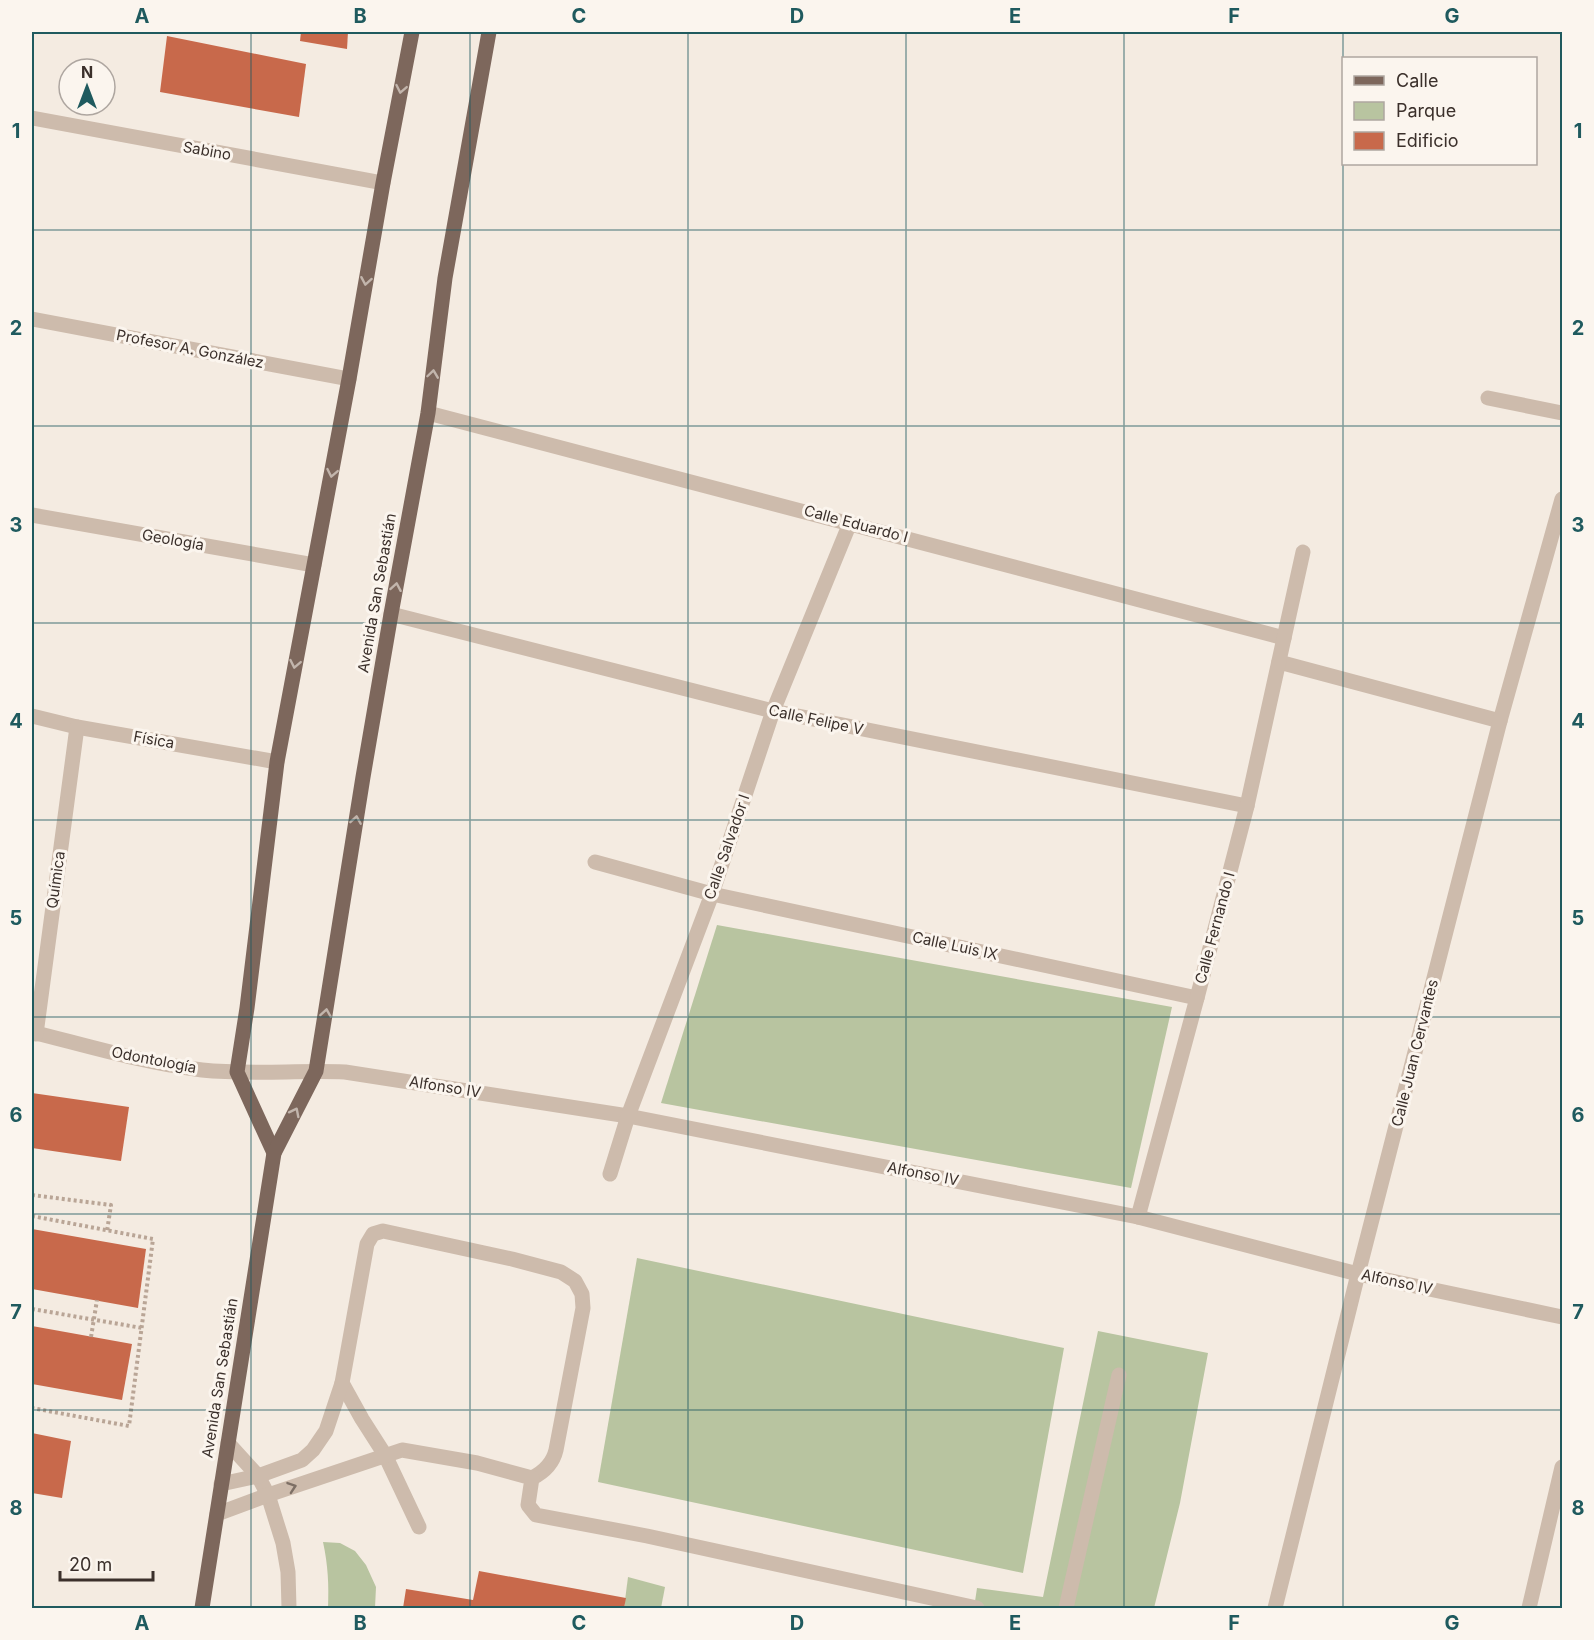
<svg xmlns="http://www.w3.org/2000/svg" width="1594" height="1640" viewBox="0 0 1594 1640" font-family="Inter,sans-serif">
  <style>
    .green { fill: #b8c4a0 }
    .building { fill: #c8694b }
    .lines { fill: none; stroke-linecap: round; stroke-linejoin: round }
    .path { stroke: #b9a596; stroke-width: 4; stroke-dasharray: 3 3; stroke-linecap: butt }
    .minor { stroke: #cdbbac; stroke-width: 15 }
    .major { stroke: #7d675c; stroke-width: 15 }
    .oneway { stroke: #c2b5ac }
    .oneway2 { stroke: #7d6f65 }
    .grid { fill: none; stroke: #1f5a5e; stroke-width: 1.5; stroke-opacity: 0.55 }
    .labels { text-anchor: middle; stroke-width: 6; stroke-linejoin: round; paint-order: stroke }
    .street-label { font-size: 15px; fill: #3b302b; stroke: #fbf5ee }
    .neatline { fill: none; stroke: #1f5a5e; stroke-width: 2 }
    .grid-label { font-size: 20px; text-anchor: middle; font-weight: bold; fill: #1f5a5e }
  </style>
  <rect width="100%" height="100%" fill="#f4ebe1"/>
  <g class="green">
    <polygon points="717,925 1172,1007 1131,1188 661,1103"/>
    <polygon points="637,1258 1064,1348 1023,1573 598,1482"/>
    <polygon points="1098,1331 1208,1353 1180,1503 1154,1608 974,1608 977,1588 1043,1597"/>
    <path d="M323,1542L340,1543L355,1551L366,1565L376,1587L375,1608H328C329,1585 328,1565 323,1542Z"/>
    <polygon points="628,1577 665,1587 661,1608 624,1608"/>
  </g>
  <g class="building">
    <polygon points="301,32 348,32 347,49 300,41"/>
    <polygon points="167,36 306,64 299,117 160,92"/>
    <polygon points="32,1093 129,1107 121,1161 32,1148"/>
    <polygon points="32,1229 146,1249 138,1308 32,1289"/>
    <polygon points="32,1326 132,1344 122,1400 32,1384"/>
    <polygon points="32,1433 71,1441 62,1498 32,1493"/>
    <polygon points="479,1571 626,1598 624,1608 403,1608 406,1589 473,1600"/>
  </g>
  <g class="lines">
    <g class="path">
      <polyline points="32,1195 111,1205 107,1231"/>
      <polyline points="32,1216 153,1239 129,1426 32,1408"/>
      <polyline points="32,1309 142,1328"/>
      <polyline points="91,1337 97,1300"/>
    </g>
    <g class="minor">
      <polyline points="32,118 383,183"/>
      <polyline points="32,319 349,379"/>
      <polyline points="1488,398 1562,413"/>
      <polyline points="428,413 1284,638"/>
      <polyline points="32,515 314,565"/>
      <polyline points="391,614 773,711 1247,806"/>
      <polyline points="1279,662 1500,721"/>
      <polyline points="32,716 77,727 277,762"/>
      <polyline points="595,862 712,894 1197,998"/>
      <path d="M32,1032C88,1046 144,1063 202,1070C250,1075 297,1070 345,1072L628,1116L1138,1217L1358,1274L1562,1317"/>
      <polyline points="36,1034 77,727"/>
      <polyline points="610,1174 628,1116 712,894 773,711 850,523"/>
      <polyline points="1138,1217 1197,998 1247,806 1303,552"/>
      <polyline points="342,1383 362,1419 385,1455 419,1527"/>
      <polyline points="228,1443 258,1476 268,1495 283,1543 288,1572 289,1608"/>
      <path d="M221,1484L258,1476L302,1460L313,1450L326,1431L342,1383L367,1244L373,1234L383,1231L512,1259L561,1272L575,1281L582,1294L583,1308L556,1450C553,1463 544,1472 532,1478"/>
      <polyline points="217,1514 268,1495 402,1450 477,1463 532,1478 528,1505 536,1515 647,1536 977,1608"/>
      <polyline points="1066,1608 1119,1375"/>
      <polyline points="1275,1608 1358,1274 1500,721 1562,499"/>
      <polyline points="1529,1608 1562,1467"/>
    </g>
    <g class="major">
      <polyline points="274,1153 237,1072 247,1008 277,762 349,379 383,183 412,32"/>
      <polyline points="202,1608 274,1153 316,1071 363,777 391,614 428,413 445,278 489,32"/>
    </g>
  </g>
  <defs><path id="oneway-chevron" d="M-2-3.5L2.5 0L-2 3.5" fill="none" stroke-width="1.6" stroke-linecap="round" stroke-linejoin="round" transform="scale(1.5)"/></defs>
  <g class="oneway">
    <use href="#oneway-chevron" transform="translate(401 89) rotate(101)"/>
    <use href="#oneway-chevron" transform="translate(366 281) rotate(100)"/>
    <use href="#oneway-chevron" transform="translate(433 374) rotate(-82)"/>
    <use href="#oneway-chevron" transform="translate(332 473) rotate(101)"/>
    <use href="#oneway-chevron" transform="translate(396 587) rotate(-80)"/>
    <use href="#oneway-chevron" transform="translate(295 664) rotate(101)"/>
    <use href="#oneway-chevron" transform="translate(356 820) rotate(-81)"/>
    <use href="#oneway-chevron" transform="translate(326 1013) rotate(-81)"/>
    <use href="#oneway-chevron" transform="translate(295 1112) rotate(-63)"/>
  </g>
  <use class="oneway2" href="#oneway-chevron" transform="translate(292 1487) rotate(-19)"/>
  <path class="grid" d="M251,32V1608M470,32V1608M688,32V1608M906,32V1608M1124,32V1608M1343,32V1608M32,230H1562M32,426H1562M32,623H1562M32,820H1562M32,1017H1562M32,1214H1562M32,1410H1562"/>
  <g class="labels">
    <g class="street-label">
      <text transform="translate(207 151) rotate(10)" y="5">Sabino</text>
      <text transform="translate(190 349) rotate(11)" y="5">Profesor A. González</text>
      <text transform="translate(856 524) rotate(15)" y="5">Calle Eduardo I</text>
      <text transform="translate(173 540) rotate(10)" y="5">Geología</text>
      <text transform="translate(377 593) rotate(-80)" y="5">Avenida San Sebastián</text>
      <text transform="translate(816 720) rotate(12)" y="5">Calle Felipe V</text>
      <text transform="translate(154 740) rotate(10)" y="5">Física</text>
      <text transform="translate(727 847) rotate(-71)" y="5">Calle Salvador I</text>
      <text transform="translate(56 880) rotate(-82)" y="5">Química</text>
      <text transform="translate(1215 928) rotate(-75)" y="5">Calle Fernando I</text>
      <text transform="translate(955 946) rotate(12)" y="5">Calle Luis IX</text>
      <text transform="translate(1415 1053) rotate(-76)" y="5">Calle Juan Cervantes</text>
      <text transform="translate(154 1060) rotate(11)" y="5">Odontología</text>
      <text transform="translate(445 1087) rotate(9)" y="5">Alfonso IV</text>
      <text transform="translate(923 1174) rotate(11)" y="5">Alfonso IV</text>
      <text transform="translate(1397 1282) rotate(12)" y="5">Alfonso IV</text>
      <text transform="translate(220 1378) rotate(-81)" y="5">Avenida San Sebastián</text>
    </g>
  </g>
  <rect width="1594" height="1640" fill="none" stroke="#fbf5ee" stroke-width="66"/>
  <rect x="1342" y="57" width="195" height="108" fill="#fbf5ee" stroke="#aea6a0" stroke-width="1.5"/>
  <rect x="1354" y="76" width="30" height="9" fill="#7d675c" stroke="#aea6a0" stroke-width="1.5"/>
  <text x="1396" y="87" font-size="18" fill="#3b302b">Calle</text>
  <rect x="1354" y="102" width="30" height="18" fill="#b8c4a0" stroke="#aea6a0" stroke-width="1.5"/>
  <text x="1396" y="117" font-size="18" fill="#3b302b">Parque</text>
  <rect x="1354" y="132" width="30" height="18" fill="#c8694b" stroke="#aea6a0" stroke-width="1.5"/>
  <text x="1396" y="147" font-size="18" fill="#3b302b">Edificio</text>
  <g transform="translate(87 87)"><circle r="28" fill="#fbf5ee" stroke="#aea6a0" stroke-width="1.5"/>
  <path d="M0-4.5L10 22L0 15L-10 22Z" fill="#1f5a5e"/>
  <text y="-9" font-size="16" font-weight="bold" text-anchor="middle" fill="#3b302b">N</text>
  </g>
  <path d="M60 1571v9h93v-9" fill="none" stroke="#3b302b" stroke-width="3"/>
  <text x="69" y="1571" font-size="18" fill="#3b302b" stroke="#fbf5ee" stroke-width="4.5" paint-order="stroke">20 m</text>
  <rect x="33" y="33" width="1528" height="1574" class="neatline"/>
  <g class="grid-label">
    <text x="142" y="23">A</text>
    <text x="360" y="23">B</text>
    <text x="579" y="23">C</text>
    <text x="797" y="23">D</text>
    <text x="1015" y="23">E</text>
    <text x="1234" y="23">F</text>
    <text x="1452" y="23">G</text>
    <text x="16" y="138">1</text>
    <text x="1578" y="138">1</text>
    <text x="16" y="335">2</text>
    <text x="1578" y="335">2</text>
    <text x="16" y="532">3</text>
    <text x="1578" y="532">3</text>
    <text x="16" y="728">4</text>
    <text x="1578" y="728">4</text>
    <text x="16" y="925">5</text>
    <text x="1578" y="925">5</text>
    <text x="16" y="1122">6</text>
    <text x="1578" y="1122">6</text>
    <text x="16" y="1319">7</text>
    <text x="1578" y="1319">7</text>
    <text x="16" y="1515">8</text>
    <text x="1578" y="1515">8</text>
    <text x="142" y="1630">A</text>
    <text x="360" y="1630">B</text>
    <text x="579" y="1630">C</text>
    <text x="797" y="1630">D</text>
    <text x="1015" y="1630">E</text>
    <text x="1234" y="1630">F</text>
    <text x="1452" y="1630">G</text>
  </g>
</svg>
